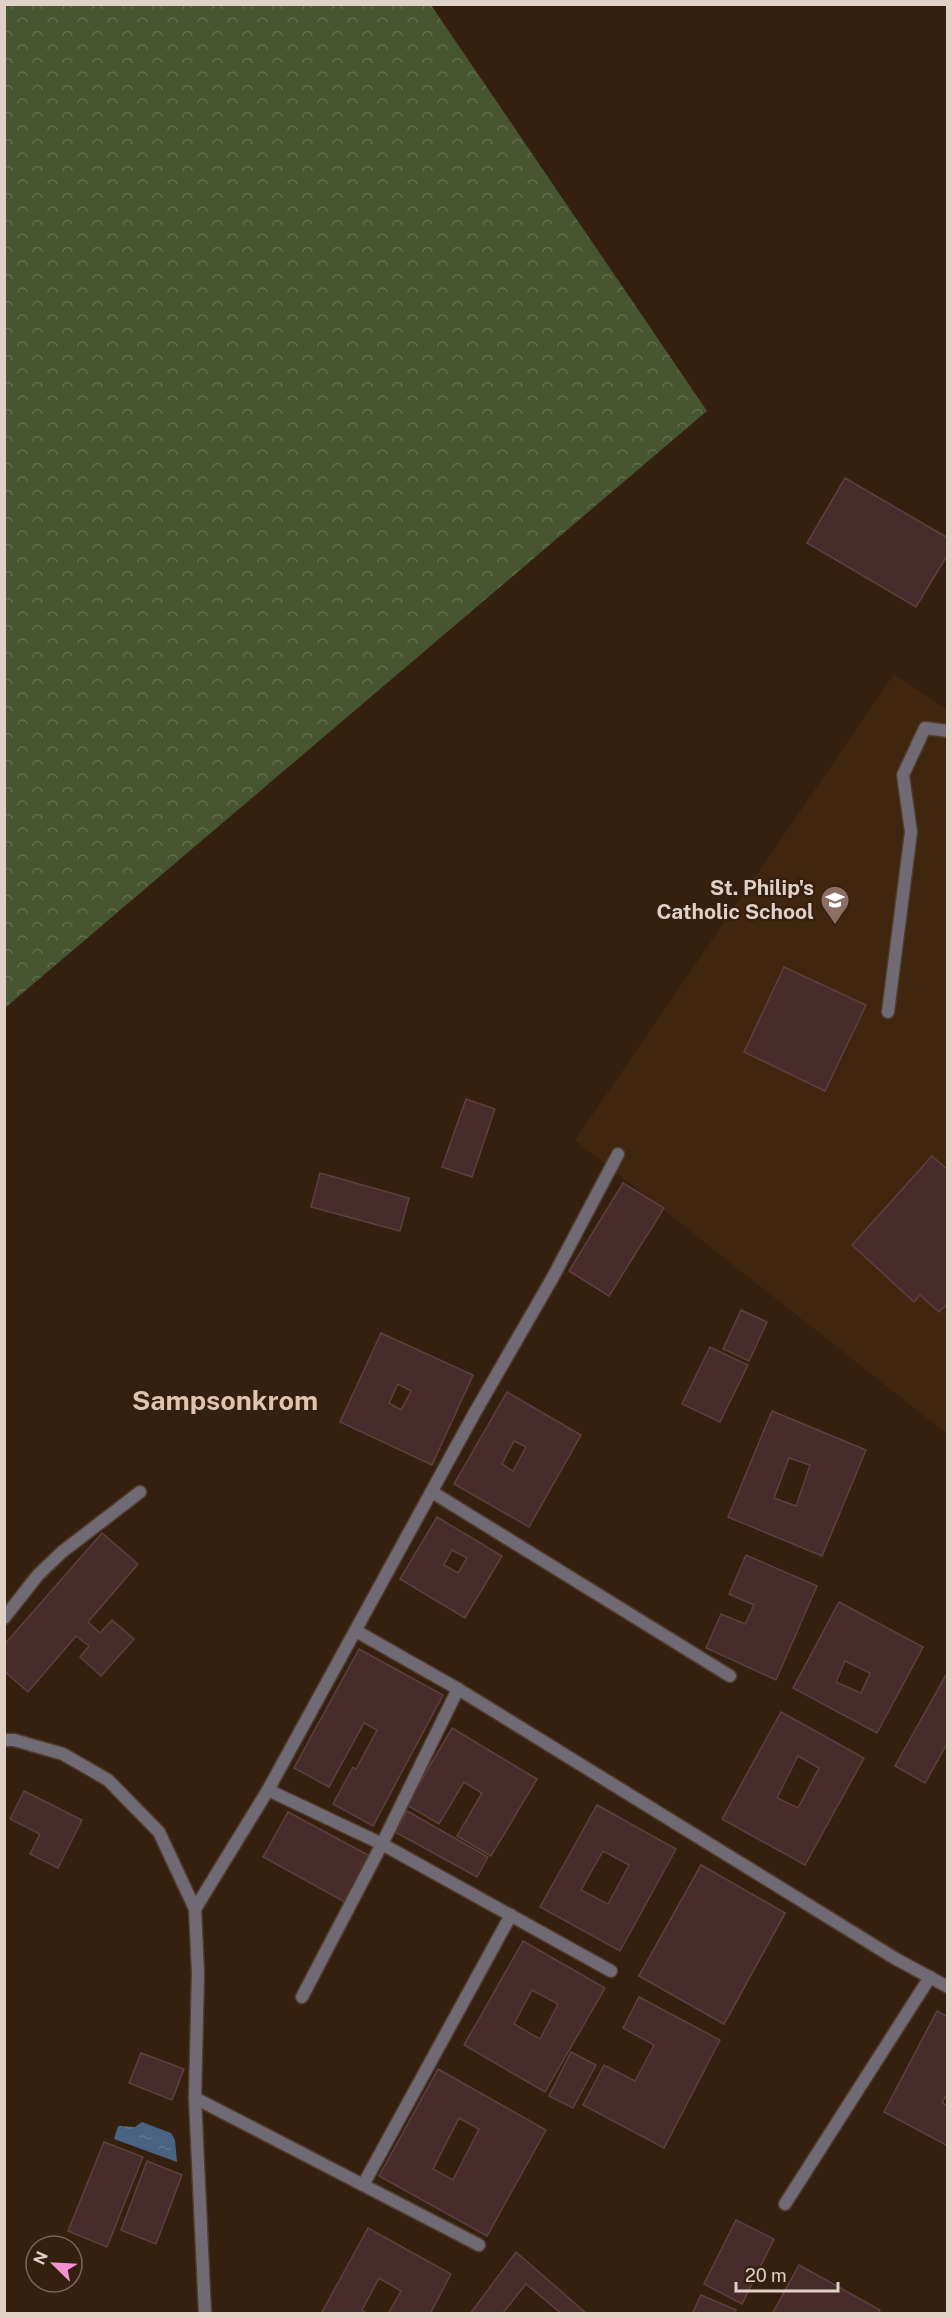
<svg xmlns="http://www.w3.org/2000/svg" width="952" height="2318" viewBox="0 0 952 2318" font-family="'Public Sans',sans-serif">
  <style>
    .built { fill: #40250f }
    .forest { fill: url(#forest-crowns) }
    .water { fill: url(#water-ripples) }
    .building { fill: #482b2b; stroke: #5f403f; stroke-width: 1.5; fill-rule: evenodd }
    .lines { fill: none; stroke-linecap: round; stroke-linejoin: round }
    .service-casing { stroke: #503b2c; stroke-width: 15 }
    .minor-casing { stroke: #503b2c; stroke-width: 15 }
    .service { stroke: #706a75; stroke-width: 12 }
    .minor { stroke: #706a75; stroke-width: 12 }
    .labels { text-anchor: middle; stroke-width: 4.5; stroke-linejoin: round; paint-order: stroke }
    .poi-label { font-size: 21px; font-weight: bold; fill: #e0d1c7; stroke: #351f0f; text-anchor: end }
    .district-label { font-size: 27px; font-weight: bold; fill: #e1c4af; stroke: #351f0f }
  </style>
  <defs>
    <pattern id="forest-crowns" width="20" height="18" patternUnits="userSpaceOnUse" patternTransform="scale(1.5)"><rect width="20" height="18" fill="#475631"/><path d="M2 6a3 3 0 1 1 6 0M12 15a3 3 0 1 1 6 0" fill="none" stroke="#616d4d"/></pattern>
    <pattern id="water-ripples" width="26" height="14" patternUnits="userSpaceOnUse" patternTransform="scale(1.5)"><rect width="26" height="14" fill="#496383"/><path d="M2 4q2-2 4 0t4 0M15 11q2-2 4 0t4 0" fill="none" stroke="#637893"/></pattern>
  </defs>
  <rect width="100%" height="100%" fill="#351f0f"/>
  <polygon class="built" points="894,674 947,710 947,1434 575,1140"/>
  <polygon class="forest" points="5,4 431,5 707,411 5,1008"/>
  <polygon class="water" points="142,2122 171,2133 175,2140 177,2162 114,2139 118,2126 135,2127"/>
  <g class="building">
    <polygon points="845,478 948,538 948,554 916,607 807,543"/>
    <polygon points="784,967 866,1005 825,1091 744,1052"/>
    <polygon points="466,1099 495,1109 472,1177 442,1167"/>
    <polygon points="932,1156 948,1170 948,1303 939,1312 920,1295 914,1302 852,1245"/>
    <polygon points="320,1173 409,1198 400,1231 311,1207"/>
    <polygon points="623,1183 664,1208 609,1296 569,1271"/>
    <polygon points="741,1310 767,1322 749,1361 723,1349"/>
    <path d="M381,1333L473,1375L432,1465L340,1422ZM398,1384L411,1391L401,1410L389,1403Z"/>
    <polygon points="710,1347 748,1365 720,1422 682,1404"/>
    <path d="M507,1392L581,1435L529,1527L454,1484ZM514,1441L526,1447L513,1471L502,1464Z"/>
    <path d="M772,1411L866,1450L822,1556L728,1517ZM789,1458L810,1465L796,1506L774,1498Z"/>
    <path d="M437,1517L502,1556L465,1618L400,1579ZM452,1550L467,1558L458,1573L444,1565Z"/>
    <polygon points="102,1533 138,1564 88,1622 100,1633 112,1620 134,1639 101,1676 80,1657 89,1646 76,1636 28,1692 4,1671 4,1645"/>
    <polygon points="746,1555 817,1586 776,1680 706,1648 721,1614 745,1624 754,1605 729,1594"/>
    <path d="M839,1602L923,1647L877,1733L793,1688ZM845,1661L870,1673L861,1693L836,1682Z"/>
    <polygon points="359,1649 443,1695 373,1826 333,1804 353,1767 356,1769 377,1730 364,1723 329,1787 294,1768"/>
    <polygon points="946,1675 948,1676 948,1742 925,1783 895,1766"/>
    <path d="M781,1712L864,1758L805,1865L722,1819ZM798,1756L819,1768L798,1808L777,1798Z"/>
    <polygon points="452,1728 537,1779 491,1856 457,1836 482,1793 464,1782 439,1824 407,1805"/>
    <polygon points="24,1791 82,1820 58,1868 30,1854 40,1834 10,1819"/>
    <path d="M597,1805L676,1849L620,1951L540,1907ZM603,1851L629,1865L608,1904L581,1890Z"/>
    <polygon points="407,1811 488,1857 477,1877 395,1832"/>
    <polygon points="288,1812 370,1856 345,1902 263,1857"/>
    <path d="M701,1865L785,1913L724,2024L639,1976ZM717,1920L732,1928L710,1970L695,1962Z"/>
    <polygon points="701,1865 785,1913 724,2024 639,1976"/>
    <path d="M523,1941L605,1988L545,2092L464,2045ZM532,1990L558,2004L540,2039L514,2024Z"/>
    <polygon points="639,1997 720,2040 664,2148 583,2105 604,2065 635,2081 654,2045 623,2028"/>
    <polygon points="937,2011 948,2017 948,2092 942,2103 948,2106 948,2146 884,2112"/>
    <polygon points="571,2052 596,2065 573,2108 549,2096"/>
    <polygon points="141,2053 184,2069 172,2100 129,2083"/>
    <path d="M438,2069L546,2130L487,2236L379,2176ZM459,2118L479,2129L453,2180L433,2169Z"/>
    <polygon points="104,2142 143,2157 107,2247 68,2231"/>
    <polygon points="147,2161 182,2175 156,2244 121,2230"/>
    <polygon points="736,2220 774,2239 742,2304 704,2284"/>
    <polygon points="368,2228 451,2274 430,2314 388,2314 401,2291 379,2278 362,2310 368,2314 321,2314"/>
    <polygon points="516,2252 587,2314 562,2314 526,2284 502,2314 470,2314"/>
    <polygon points="799,2265 880,2310 878,2314 772,2314"/>
    <polygon points="701,2295 736,2310 734,2314 692,2314"/>
  </g>
  <g class="lines">
    <g class="service-casing">
      <g id="service">
        <polyline points="888,1012 911,832 903,775 925,728 948,731"/>
        <polyline points="4,1618 38,1575 62,1552 140,1492"/>
      </g>
    </g>
    <g class="minor-casing">
      <g id="minor">
        <polyline points="432,1492 730,1676"/>
        <polyline points="356,1631 458,1689 896,1959 948,1987"/>
        <polyline points="4,1740 14,1740 63,1754 108,1780 159,1832 195,1909 198,1973 195,2098 205,2314"/>
        <polyline points="268,1790 382,1844 611,1971"/>
        <polyline points="195,1909 268,1790 474,1414 553,1277 618,1154"/>
        <polyline points="302,1997 382,1844 458,1689"/>
        <polyline points="195,2098 479,2245"/>
        <polyline points="363,2185 511,1915"/>
        <polyline points="785,2204 930,1977"/>
      </g>
    </g>
    <use href="#service" class="service"/>
    <use href="#minor" class="minor"/>
  </g>
  <defs>
    <g id="school-pin" transform="scale(1.5)"><path d="M0 17L-7.5 6A9.5 9.5 0 1 1 7.5 6Z" fill="#8d6e63" stroke="#351f0f"/><path d="M0-5L7-2L0 1L-7-2ZM-4 1L0 2.5L4 1V4Q0 6-4 4Z" fill="#fff"/></g>
  </defs>
  <g fill-rule="evenodd">
    <use href="#school-pin" x="835" y="900"/>
  </g>
  <g class="labels">
    <g class="poi-label">
      <text x="814" y="895">St. Philip's<tspan x="814" dy="24">Catholic School</tspan></text>
    </g>
    <g class="district-label">
      <text x="225" y="1410">Sampsonkrom</text>
    </g>
  </g>
  <rect width="952" height="2318" fill="none" stroke="#e0d1c7" stroke-width="12"/>
  <g transform="translate(54 2264) rotate(294)"><circle r="28" fill="#351f0f" stroke="#796659" stroke-width="1.5"/>
  <path d="M0-4.5L10 22L0 15L-10 22Z" fill="#f491d3"/>
  <text y="-9" font-size="16" font-weight="bold" text-anchor="middle" fill="#e0d1c7">N</text>
  </g>
  <path d="M736 2282v9h102v-9" fill="none" stroke="#e0d1c7" stroke-width="3"/>
  <text x="745" y="2282" font-size="18" fill="#e0d1c7" stroke="#351f0f" stroke-width="4.5" paint-order="stroke">20 m</text>
</svg>
